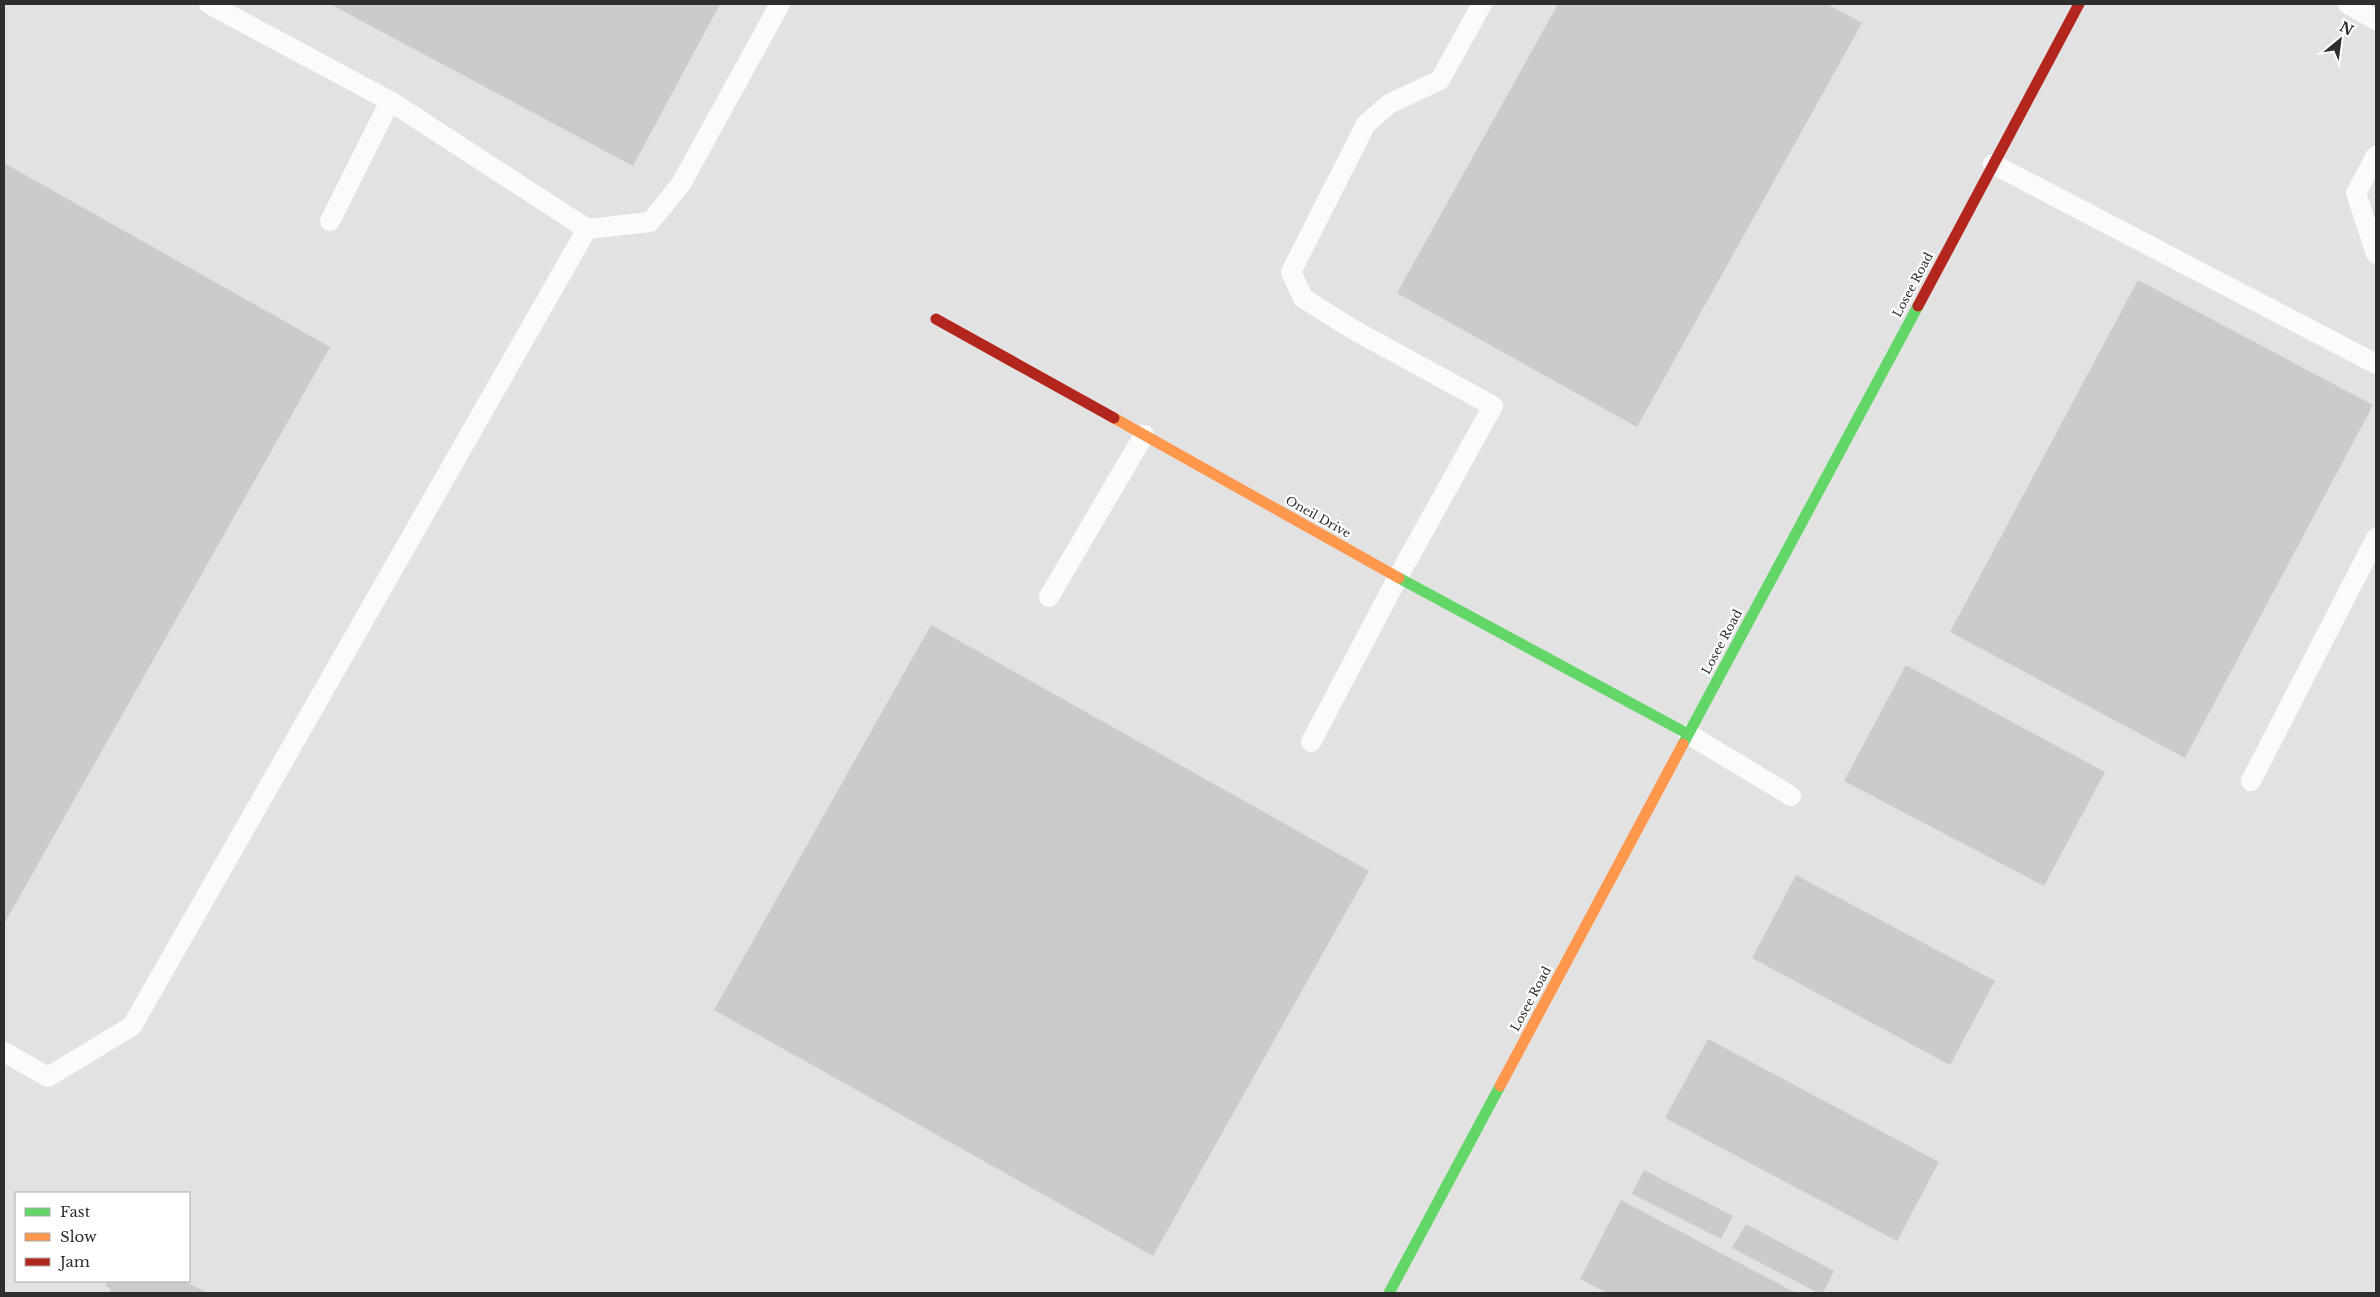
<svg xmlns="http://www.w3.org/2000/svg" width="2380" height="1297" viewBox="0 0 2380 1297" font-family="'Libre Baskerville',serif">
  <style>
    .building { fill: #cccbcc }
    .lines { fill: none; stroke-linecap: round; stroke-linejoin: round }
    .lane { stroke: #fbfbfb; stroke-width: 20 }
    .fast { stroke: #63d668; stroke-width: 11 }
    .slow { stroke: #ff974d; stroke-width: 11 }
    .jam { stroke: #b3261e; stroke-width: 11 }
    .labels { text-anchor: middle; stroke-width: 4.5; stroke-linejoin: round; paint-order: stroke }
    .street-label { font-size: 12px; fill: #2e2e2e; stroke: #fff }
  </style>
  <rect width="100%" height="100%" fill="#e2e2e3"/>
  <g class="building">
    <polygon points="330,4 720,4 633,166"/>
    <polygon points="1558,4 1827,4 1862,23 1637,427 1397,293"/>
    <polygon points="4,163 330,347 4,924"/>
    <polygon points="2138,280 2373,405 2185,758 1950,632"/>
    <polygon points="931,625 1369,871 1153,1256 714,1010"/>
    <polygon points="1906,665 2105,772 2044,886 1844,781"/>
    <polygon points="1796,875 1995,981 1950,1065 1752,958"/>
    <polygon points="1708,1039 1939,1162 1897,1241 1665,1118"/>
    <polygon points="1644,1170 1733,1216 1721,1239 1632,1194"/>
    <polygon points="1621,1200 1796,1293 1607,1293 1580,1279"/>
    <polygon points="1746,1224 1834,1271 1823,1293 1818,1293 1732,1248"/>
    <polygon points="108,1281 184,1281 208,1293 109,1293 111,1289 105,1286"/>
  </g>
  <g class="lines">
    <g class="lane">
      <polyline points="209,4 390,101 587,229 650,222 681,184 780,4"/>
      <polyline points="2348,4 2376,20"/>
      <polyline points="2376,156 2356,193 2376,254"/>
      <polyline points="1993,164 2376,364"/>
      <polyline points="330,221 390,101"/>
      <polyline points="1049,597 1144,435"/>
      <polyline points="1688,734 1791,796"/>
      <polyline points="1311,742 1398,577 1493,406 1354,330 1303,298 1291,272 1366,124 1389,104 1440,80 1482,4"/>
      <polyline points="2251,781 2376,538"/>
      <polyline points="4,1052 48,1077 132,1026 587,229"/>
    </g>
    <g class="fast">
      <polyline points="1399,578 1688,734"/>
      <polyline points="1683,744 1918,306"/>
      <polyline points="1389,1293 1500,1086"/>
    </g>
    <g class="slow">
      <polyline points="1114,418 1399,578"/>
      <polyline points="1500,1086 1683,744"/>
    </g>
    <g class="jam">
      <polyline points="1918,306 2079,4"/>
      <polyline points="936,319 1114,418"/>
    </g>
  </g>
  <g class="labels">
    <g class="street-label">
      <text transform="translate(1913 285) rotate(-62)" y="4">Losee Road</text>
      <text transform="translate(1318 517) rotate(29)" y="4">Oneil Drive</text>
      <text transform="translate(1722 642) rotate(-62)" y="4">Losee Road</text>
      <text transform="translate(1531 999) rotate(-62)" y="4">Losee Road</text>
    </g>
  </g>
  <rect width="2380" height="1297" fill="none" stroke="#2e2e2e" stroke-width="10"/>
  <rect x="15" y="1192" width="175" height="90" fill="#ffffff" stroke="#ababab"/>
  <rect x="25" y="1208" width="25" height="8" fill="#63d668" stroke="#ababab"/>
  <text x="60" y="1217" font-size="15" fill="#2e2e2e">Fast</text>
  <rect x="25" y="1233" width="25" height="8" fill="#ff974d" stroke="#ababab"/>
  <text x="60" y="1242" font-size="15" fill="#2e2e2e">Slow</text>
  <rect x="25" y="1258" width="25" height="8" fill="#b3261e" stroke="#ababab"/>
  <text x="60" y="1267" font-size="15" fill="#2e2e2e">Jam</text>
  <g transform="translate(2340 40) rotate(29)" stroke="#ffffff" stroke-width="4" paint-order="stroke">
  <path d="M0-4L9 19L0 12L-9 19Z" fill="#2e2e2e"/>
  <text y="-8" font-size="14" font-weight="bold" text-anchor="middle" fill="#2e2e2e">N</text>
  </g>
</svg>
